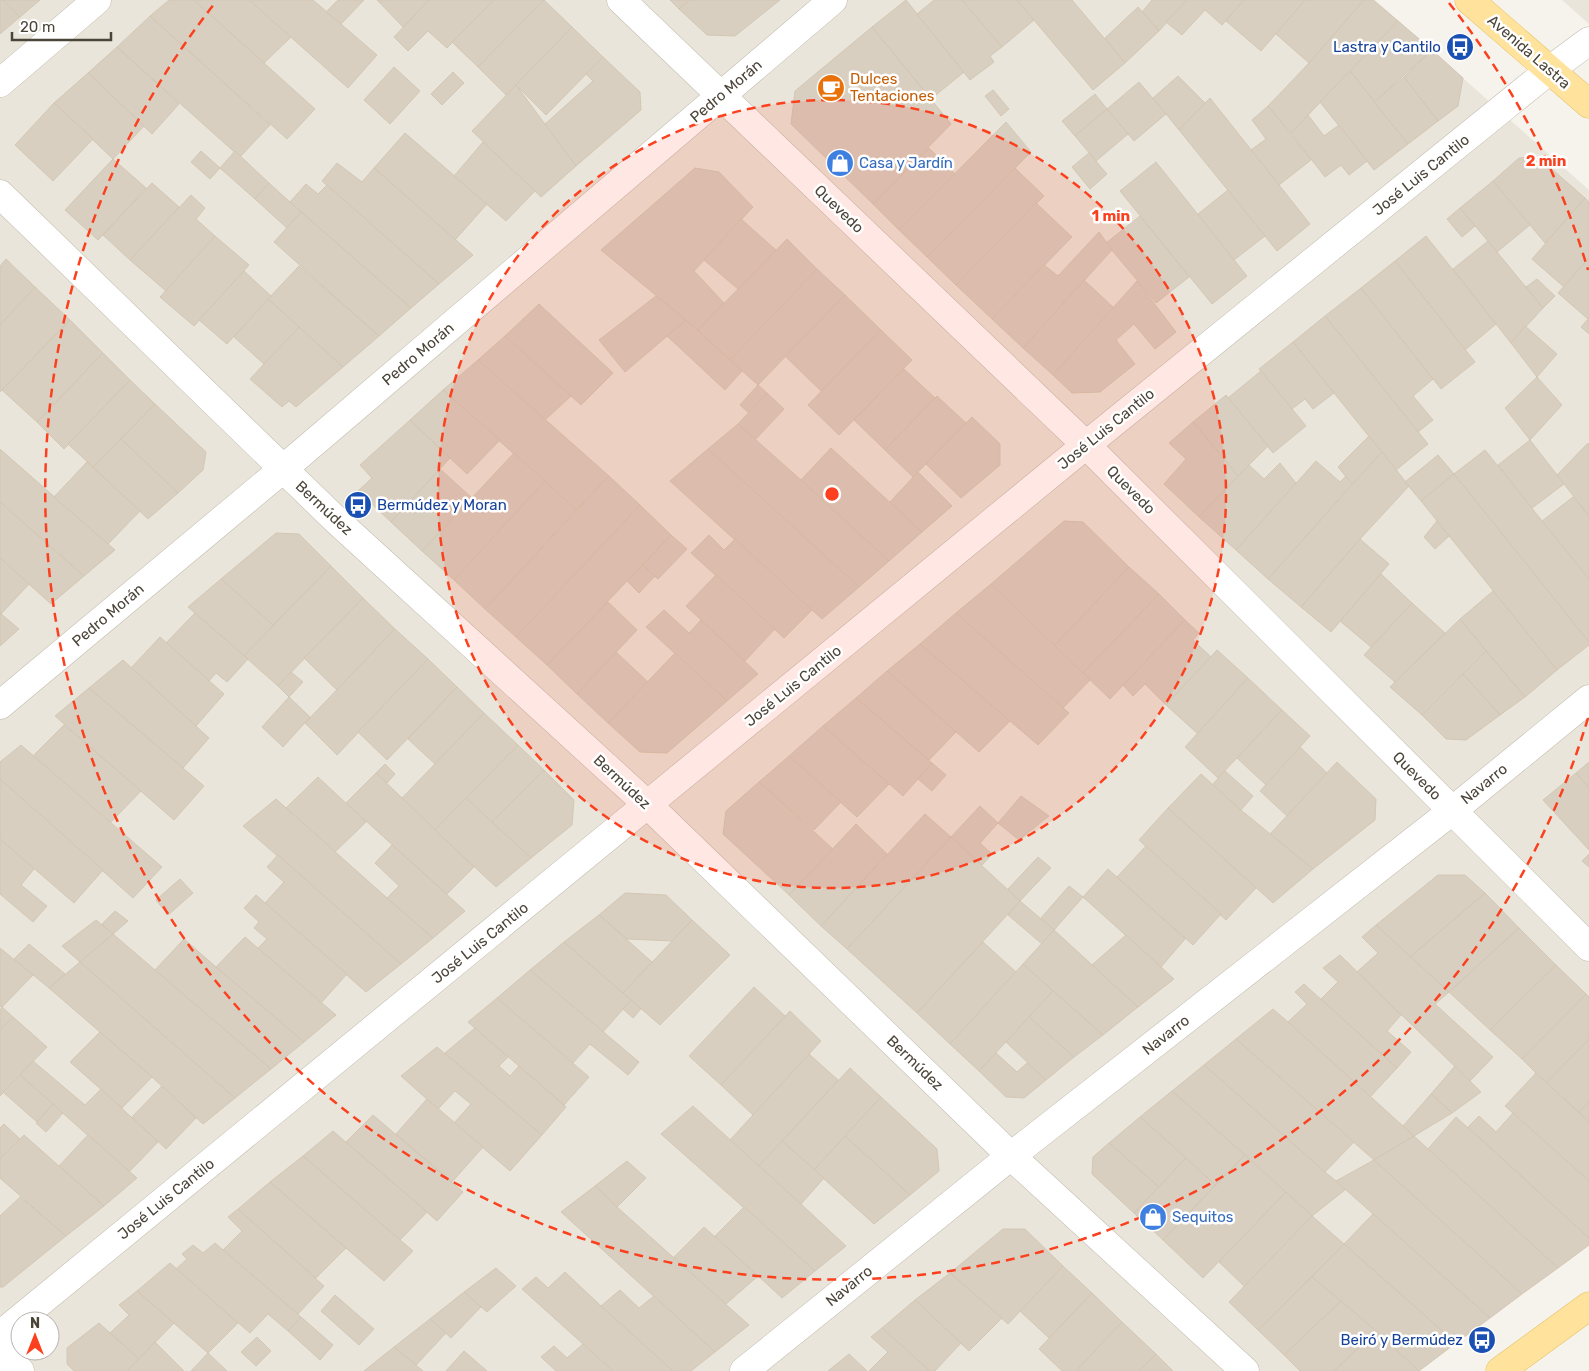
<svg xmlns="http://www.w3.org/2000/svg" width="1589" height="1371" viewBox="0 0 1589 1371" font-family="Rubik,sans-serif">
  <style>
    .residential { fill: #eae5da; fill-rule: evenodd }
    .building { fill: #d8cfc1; stroke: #d3c7b4 }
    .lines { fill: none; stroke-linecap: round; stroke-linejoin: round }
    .minor-casing { stroke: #c2bbae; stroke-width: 29 }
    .major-casing { stroke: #e6c16a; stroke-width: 29 }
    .minor { stroke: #fff; stroke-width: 28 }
    .major { stroke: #ffe39c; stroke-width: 28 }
    .ring { fill: none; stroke: #fc3f1d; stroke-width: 2.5; stroke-dasharray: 9 6 }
    .labels { text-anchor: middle; stroke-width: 5; stroke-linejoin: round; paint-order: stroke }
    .transit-label { font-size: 15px; fill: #164399; stroke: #fff; text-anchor: end }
    .street-label { font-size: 15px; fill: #4b4439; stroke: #fff }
    .food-label { font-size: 15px; fill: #c56008; stroke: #fff; text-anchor: start }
    .shop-label { font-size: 15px; fill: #366cbe; stroke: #fff; text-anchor: start }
    .centre { fill: #fc3f1d; stroke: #fff; stroke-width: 2.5 }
    .ring-label { font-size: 15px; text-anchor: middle; font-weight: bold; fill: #fc3f1d; stroke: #fff; stroke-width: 5; stroke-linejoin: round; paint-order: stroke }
  </style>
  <rect width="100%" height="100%" fill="#f6f3ec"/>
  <g class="residential">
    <path d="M0,0H1375L1589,190V1241L1411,1371H0ZM20,1321H50V1351H20Z"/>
    <polygon points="1562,0 1589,0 1589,24"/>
  </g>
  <g class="building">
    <polygon points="0,0 3,0 20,17 0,34"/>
    <polygon points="3,0 40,0 20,17"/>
    <polygon points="169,0 194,0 315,109 287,139 150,16"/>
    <polygon points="194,0 249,0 291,37 264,63"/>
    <polygon points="249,0 313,0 377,55 348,88"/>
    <polygon points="338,0 364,0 341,24 326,12"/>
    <polygon points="377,0 429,0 403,27"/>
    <polygon points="429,0 494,0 447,48 428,31 408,51 394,37"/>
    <polygon points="494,0 544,0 478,67 452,42"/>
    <polygon points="544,0 572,27 506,95 478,67"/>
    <polygon points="670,0 690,0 679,9"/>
    <polygon points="690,0 780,0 735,36 707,35 679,9"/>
    <polygon points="906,0 964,72 931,99 872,27"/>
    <polygon points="934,0 962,0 1002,47 990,56 994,62 970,80 917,14"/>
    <polygon points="962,0 1017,0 1034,20 1002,47"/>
    <polygon points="1017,0 1072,0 1125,63 1093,90"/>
    <polygon points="1152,0 1187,0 1159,31 1142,12"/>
    <polygon points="1187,0 1244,0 1222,25 1205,10 1182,35 1166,22"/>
    <polygon points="1244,0 1305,0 1261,51 1226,21"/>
    <polygon points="1305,0 1364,0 1309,63 1276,34"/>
    <polygon points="1364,0 1373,0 1398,21 1291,133 1268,106 1309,63"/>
    <polygon points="1138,7 1159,31 1125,63 1105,38"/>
    <polygon points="150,16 270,125 240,157 117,47"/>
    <polygon points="1398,21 1432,50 1374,102 1350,71"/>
    <polygon points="572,27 603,57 546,115 516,85"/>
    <polygon points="872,27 951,124 873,204 791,124 795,91"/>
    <polygon points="117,47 179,104 152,134 88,73"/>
    <polygon points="1432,50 1463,78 1458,106 1438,121 1404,77"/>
    <polygon points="603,57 640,92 641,110 576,166 544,125 593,81 586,74"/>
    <polygon points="394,67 420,91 390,124 364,100"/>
    <polygon points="1350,71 1408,144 1374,170 1320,102"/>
    <polygon points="453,72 464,83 442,105 431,94"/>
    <polygon points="88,73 144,126 113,159 54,103"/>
    <polygon points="1178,76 1205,103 1179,130 1153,98"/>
    <polygon points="1404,77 1438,121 1408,144 1374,102"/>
    <polygon points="1139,82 1166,114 1134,141 1107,109"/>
    <polygon points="516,85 576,166 541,197 472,131"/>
    <polygon points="993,90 1009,109 1001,116 985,96"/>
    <polygon points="1095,94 1107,109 1075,136 1062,121"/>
    <polygon points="1210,98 1310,224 1277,251 1179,130"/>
    <polygon points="54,103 93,139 53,181 15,145"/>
    <polygon points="1268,106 1311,160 1279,185 1251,150 1266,139 1252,120"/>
    <polygon points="1107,109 1128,134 1096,161 1075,136"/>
    <polygon points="1308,115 1324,136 1339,125 1367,161 1349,175 1341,165 1325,177 1291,133"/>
    <polygon points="1006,122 1031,152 927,257 899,230"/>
    <polygon points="405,133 487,204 455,240 374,168"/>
    <polygon points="483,142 535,191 506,221 454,176"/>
    <polygon points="929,148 955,174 899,230 873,204"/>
    <polygon points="201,151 220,168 210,179 191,162"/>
    <polygon points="235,151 269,183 255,199 220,168"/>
    <polygon points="1089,153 1107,174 1090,189 1072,167"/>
    <polygon points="1538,157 1585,198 1545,243 1493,181 1519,158"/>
    <polygon points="113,159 146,188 98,240 65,210"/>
    <polygon points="1156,162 1247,276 1212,304 1120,191"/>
    <polygon points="337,163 362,182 374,168 473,255 439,284 322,181"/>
    <polygon points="695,168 719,172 753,207 694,271 724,303 698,330 601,250"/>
    <polygon points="1015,168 1044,196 956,285 927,257"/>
    <polygon points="1493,181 1530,225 1497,252 1460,208"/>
    <polygon points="152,183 179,207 130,260 103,235"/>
    <polygon points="269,183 301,212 287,228 255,199"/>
    <polygon points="306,184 318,194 327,185 439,284 411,308 290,202"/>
    <polygon points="1228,190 1265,236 1234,260 1198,214"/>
    <polygon points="191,195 205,208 196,219 215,236 166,291 130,260"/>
    <polygon points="1585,198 1589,202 1589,258 1564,287 1532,259"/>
    <polygon points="1036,203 1072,237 992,319 956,285"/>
    <polygon points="1460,208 1475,226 1462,237 1447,219"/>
    <polygon points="301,212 411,308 379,336 274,242"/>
    <polygon points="1140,216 1189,277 1156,303 1106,243"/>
    <polygon points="741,219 776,250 738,289 704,260"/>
    <polygon points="1099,232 1112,250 1023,348 992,319 1044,265 1058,276"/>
    <polygon points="215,236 249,265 194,326 160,297"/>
    <polygon points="1426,236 1496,324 1465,350 1395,261"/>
    <polygon points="787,239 817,269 730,360 698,330"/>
    <polygon points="1488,241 1543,308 1511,343 1453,269"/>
    <polygon points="1589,258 1589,318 1588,319 1558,293"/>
    <polygon points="6,259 35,287 0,325 0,266"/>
    <polygon points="1395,261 1475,362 1441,389 1361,288"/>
    <polygon points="299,266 379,336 343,367 268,299"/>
    <polygon points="817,269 845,295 758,385 730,360"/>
    <polygon points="244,271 271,296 227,344 199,320"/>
    <polygon points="1537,279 1555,296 1543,308 1526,287"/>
    <polygon points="1084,280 1114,308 1053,375 1023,348"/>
    <polygon points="1137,281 1176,332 1155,349 1134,324 1116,340 1135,364 1100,392 1072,393 1053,375"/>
    <polygon points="35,287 70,320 0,392 0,325"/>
    <polygon points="1361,288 1433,379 1413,396 1433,420 1418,432 1325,316"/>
    <polygon points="845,295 881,330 821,391 785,356"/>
    <polygon points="656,296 686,320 625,372 599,340"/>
    <polygon points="268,299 299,327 264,364 234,337"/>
    <polygon points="539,304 613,373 581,405 505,336"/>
    <polygon points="1325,316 1428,444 1396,470 1293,342"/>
    <polygon points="1589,318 1589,334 1581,327"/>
    <polygon points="70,320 103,353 37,422 2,390"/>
    <polygon points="686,320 742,371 725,390 667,336"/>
    <polygon points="1525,326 1557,354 1537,377 1511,343"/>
    <polygon points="299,327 343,367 296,407 289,401 282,407 250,379"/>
    <polygon points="881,330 912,360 839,435 808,405"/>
    <polygon points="505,336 571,396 545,420 478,360"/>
    <polygon points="1293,342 1334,393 1313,409 1305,399 1292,409 1259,369"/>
    <polygon points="103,353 130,380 64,449 37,422"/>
    <polygon points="478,360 609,476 576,510 443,390"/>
    <polygon points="904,369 935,398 885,450 854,420"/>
    <polygon points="1261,371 1306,426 1273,453 1228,398"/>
    <polygon points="1537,377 1562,405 1530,440 1505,408"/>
    <polygon points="130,380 155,404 93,467 68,444"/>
    <polygon points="758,385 767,393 749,413 740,405"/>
    <polygon points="443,390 500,440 467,474 410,420"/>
    <polygon points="767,393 784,409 755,440 738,424"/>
    <polygon points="1226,395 1268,446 1238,476 1193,422"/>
    <polygon points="937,396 966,423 913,477 885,450"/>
    <polygon points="155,404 206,452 203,470 178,493 121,439"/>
    <polygon points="972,417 1000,444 1000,465 961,498 926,464"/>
    <polygon points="410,420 450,458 391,522 358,491 372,478 360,465"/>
    <polygon points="1193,422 1238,476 1199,517 1164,484 1186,459 1169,443"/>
    <polygon points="738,424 801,480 889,561 859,587 708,449"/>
    <polygon points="1369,436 1382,452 1352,484 1338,467"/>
    <polygon points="121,439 178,493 148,519 93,467"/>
    <polygon points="1530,440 1564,484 1532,508 1498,465"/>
    <polygon points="1588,443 1589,445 1589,516 1557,475"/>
    <polygon points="831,448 922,532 889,561 801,480"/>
    <polygon points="0,449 108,544 115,550 84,576 0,502"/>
    <polygon points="708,449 859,587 822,619 670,481"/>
    <polygon points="1485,450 1589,579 1589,642 1454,474"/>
    <polygon points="1382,452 1409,486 1360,539 1301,607 1268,579"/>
    <polygon points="514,453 545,481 454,580 422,551"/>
    <polygon points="1438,455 1454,474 1421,501 1405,482"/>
    <polygon points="1316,461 1340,482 1346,476 1352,484 1268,579 1236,550"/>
    <polygon points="87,462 140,511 108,544 54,497"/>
    <polygon points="1280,463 1296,483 1236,550 1199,517 1249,465 1264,479"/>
    <polygon points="440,469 472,498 422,551 391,522"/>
    <polygon points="918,472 952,506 922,532 890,502"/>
    <polygon points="1454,474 1589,642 1589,645 1557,670 1421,501"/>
    <polygon points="609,476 640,505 516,637 485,609"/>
    <polygon points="545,481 576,510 485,609 454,580"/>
    <polygon points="1573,497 1589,516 1589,579 1542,521"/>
    <polygon points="0,502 84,576 51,604 0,558"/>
    <polygon points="640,505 671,535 547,665 516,637"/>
    <polygon points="1064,521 1083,522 1129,567 1054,646 991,584"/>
    <polygon points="1437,521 1449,536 1435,549 1424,537"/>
    <polygon points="276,533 299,534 331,566 273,625 221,579"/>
    <polygon points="671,535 687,549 658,579 643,565"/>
    <polygon points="709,535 724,550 735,539 812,610 784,638 691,553"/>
    <polygon points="1360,539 1389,564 1331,632 1301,607"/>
    <polygon points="0,558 29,584 1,614 0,613"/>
    <polygon points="643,565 655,576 639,593 627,581"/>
    <polygon points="331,566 363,598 278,686 244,656"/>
    <polygon points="1129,567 1159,594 1083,673 1054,646"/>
    <polygon points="1381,574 1412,603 1371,647 1340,621"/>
    <polygon points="716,575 775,629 745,661 686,606"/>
    <polygon points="221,579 273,625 244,656 188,607"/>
    <polygon points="991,584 1090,680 1063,708 956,613"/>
    <polygon points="1493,591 1557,670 1525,697 1460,619"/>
    <polygon points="1159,594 1185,620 1110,699 1083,673"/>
    <polygon points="363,598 395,629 337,690 304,658"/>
    <polygon points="608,602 637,630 577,694 547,665"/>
    <polygon points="1412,603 1445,633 1395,682 1364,655"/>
    <polygon points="664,610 689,633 701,620 758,674 727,701 646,627"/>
    <polygon points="0,613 19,629 0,646"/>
    <polygon points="195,613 248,659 227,682 216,673 209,681 166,643"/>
    <polygon points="956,613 1069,713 1038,745 920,644"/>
    <polygon points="1460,619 1486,651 1422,715 1390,687"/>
    <polygon points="1185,620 1199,633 1193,640 1211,657 1166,705 1145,684 1133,696 1123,685"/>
    <polygon points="395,629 428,659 337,755 305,723"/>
    <polygon points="160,637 224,694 196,726 131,668"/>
    <polygon points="920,644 1010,721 979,752 887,671"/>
    <polygon points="1217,650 1248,678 1198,734 1166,705"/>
    <polygon points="1486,651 1525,697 1500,715 1463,674"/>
    <polygon points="616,652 648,682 608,723 577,694"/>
    <polygon points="675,653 727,701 667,753 640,752 608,723"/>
    <polygon points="428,659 457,687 387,760 358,732"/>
    <polygon points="123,660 209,738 183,768 89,688"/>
    <polygon points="887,671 956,732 929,760 856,698"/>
    <polygon points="291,672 303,682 289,697 278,686"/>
    <polygon points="1463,674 1500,715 1466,740 1446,739 1422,715"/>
    <polygon points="1248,678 1282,710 1218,778 1185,747"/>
    <polygon points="457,687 484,713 435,764 408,739"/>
    <polygon points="89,688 204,786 174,820 55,716"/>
    <polygon points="289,697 310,717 283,747 262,727"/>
    <polygon points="856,698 932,763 903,796 823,726"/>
    <polygon points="1282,710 1310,736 1266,785 1237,758"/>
    <polygon points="484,713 518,745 435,830 402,798"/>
    <polygon points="64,725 141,791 110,823 33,756"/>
    <polygon points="823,726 889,784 857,817 789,756"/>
    <polygon points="21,745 162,867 133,898 0,779 0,762"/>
    <polygon points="518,745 544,770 492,822 466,798"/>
    <polygon points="1300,747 1327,773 1287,816 1260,791"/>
    <polygon points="789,756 841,802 814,830 759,782"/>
    <polygon points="1337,762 1376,799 1375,820 1313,869 1270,834"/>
    <polygon points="1589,762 1589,788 1576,773"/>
    <polygon points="932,763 946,775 932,791 918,779"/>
    <polygon points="385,764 395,774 387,783 376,773"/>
    <polygon points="544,770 574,800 572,825 531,858 492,822"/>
    <polygon points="1225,771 1253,796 1241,810 1212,785"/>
    <polygon points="376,773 474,867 447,894 346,803"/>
    <polygon points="1576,773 1589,788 1589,850 1543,800"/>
    <polygon points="1201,774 1241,810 1313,869 1273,903 1168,808"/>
    <polygon points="318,777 366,822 335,852 286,808"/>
    <polygon points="0,779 103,870 74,903 0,839"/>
    <polygon points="759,782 833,849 789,895 723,834 726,811"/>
    <polygon points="1021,796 1049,816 1019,840 998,823"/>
    <polygon points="466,798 531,858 496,887 435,830"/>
    <polygon points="276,799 387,898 433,938 401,964 243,826"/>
    <polygon points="980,806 998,823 980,843 992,854 982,865 951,837"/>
    <polygon points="1168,808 1256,888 1226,920 1139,840"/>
    <polygon points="925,814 951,837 847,949 821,926"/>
    <polygon points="856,824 887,854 821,926 789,895"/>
    <polygon points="951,837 1020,901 917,1013 847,949"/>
    <polygon points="0,839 34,869 21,885 47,906 33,922 0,894"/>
    <polygon points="392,845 465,911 433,938 387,898 399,886 375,863"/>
    <polygon points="1146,846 1221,914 1193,945 1117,877"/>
    <polygon points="1589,854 1589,867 1582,861"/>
    <polygon points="278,855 401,964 366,992 265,903 284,882 267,867"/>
    <polygon points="1038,857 1051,868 1020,901 1008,889"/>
    <polygon points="1108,869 1185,939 1161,967 1083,897"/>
    <polygon points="1438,875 1465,875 1485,893 1410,957 1376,925"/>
    <polygon points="180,879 193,893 168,915 156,900"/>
    <polygon points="1069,886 1083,897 1054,930 1041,918"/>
    <polygon points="625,893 666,895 692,920 672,941 627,939 599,915"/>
    <polygon points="1485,893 1519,928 1449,992 1410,957"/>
    <polygon points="256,895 347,974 321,1003 258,948 267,939 254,928 259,922 244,908"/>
    <polygon points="1020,901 1054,930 1042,944 1008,915"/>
    <polygon points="115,911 128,921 113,934 102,924"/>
    <polygon points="599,915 652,962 623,993 564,942"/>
    <polygon points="96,920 113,934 80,962 62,946"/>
    <polygon points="692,920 730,955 660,1025 623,993"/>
    <polygon points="1376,925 1449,992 1435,1004 1493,1057 1470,1081 1357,972 1378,953 1362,937"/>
    <polygon points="1519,928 1556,965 1490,1030 1449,992"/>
    <polygon points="1054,930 1138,1007 1103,1035 1023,964"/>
    <polygon points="113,934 155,970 271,1069 235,1098 80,962"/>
    <polygon points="1126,935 1174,979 1138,1007 1092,965"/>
    <polygon points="245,937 336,1015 304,1042 216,967"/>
    <polygon points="184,939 216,967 304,1042 271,1069 155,970"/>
    <polygon points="564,942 631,1000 603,1032 530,970"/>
    <polygon points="983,942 1016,972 950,1044 917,1013"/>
    <polygon points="29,944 65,974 49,988 14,959"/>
    <polygon points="0,948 33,975 2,1007 0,1006"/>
    <polygon points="1340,955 1401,1015 1387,1031 1411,1052 1397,1068 1321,999 1338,982 1323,968"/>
    <polygon points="80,962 235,1098 203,1124 152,1077 49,988"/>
    <polygon points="1023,964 1053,991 979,1071 950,1044"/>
    <polygon points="1556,965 1586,994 1522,1059 1490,1030"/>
    <polygon points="530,970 639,1062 628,1075 590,1044 572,1064 497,998"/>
    <polygon points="1304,984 1397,1068 1370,1097 1288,1022 1307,1004 1295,992"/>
    <polygon points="754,987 785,1016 721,1085 689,1056"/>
    <polygon points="1053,991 1103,1035 1074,1057 1029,1017"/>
    <polygon points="1586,994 1589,997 1589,1039 1546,1083 1522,1059"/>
    <polygon points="497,998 589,1077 564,1105 468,1022"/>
    <polygon points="631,1000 641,1009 633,1018 623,1009"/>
    <polygon points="2,1007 13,1017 0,1030 0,1010"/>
    <polygon points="1273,1009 1288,1022 1414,1136 1374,1160 1236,1039"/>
    <polygon points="790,1011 821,1041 753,1115 721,1085"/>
    <polygon points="13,1017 47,1047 0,1096 0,1030"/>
    <polygon points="1029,1017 1074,1057 1046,1080 1006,1042"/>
    <polygon points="475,1028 508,1057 499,1066 510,1076 519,1066 566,1107 542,1135 445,1053"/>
    <polygon points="100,1032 152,1077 122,1108 70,1062"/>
    <polygon points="1236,1039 1354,1142 1325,1172 1204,1065"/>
    <polygon points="1589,1039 1589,1102 1579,1112 1546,1083"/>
    <polygon points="437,1047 542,1135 510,1171 454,1123 471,1104 455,1091 438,1109 401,1076"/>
    <polygon points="996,1053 1017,1072 1027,1063 1046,1080 1024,1098 1006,1097 979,1071"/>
    <polygon points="809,1054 838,1080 759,1166 730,1140"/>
    <polygon points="33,1061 85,1105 101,1089 158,1142 129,1172 20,1075"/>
    <polygon points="1204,1065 1325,1172 1346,1189 1312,1216 1172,1091"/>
    <polygon points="1455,1066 1481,1092 1452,1113 1431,1094"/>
    <polygon points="850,1068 881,1097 814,1170 782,1141"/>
    <polygon points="1536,1073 1589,1122 1589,1181 1505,1106"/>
    <polygon points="20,1075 53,1104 37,1122 3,1092"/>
    <polygon points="162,1086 196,1118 166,1149 132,1117"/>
    <polygon points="1172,1091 1245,1155 1215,1185 1140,1117"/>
    <polygon points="1431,1094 1452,1113 1414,1136 1403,1126"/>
    <polygon points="881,1097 937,1149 939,1171 910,1195 845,1136"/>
    <polygon points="427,1099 483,1147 452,1182 396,1134"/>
    <polygon points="1589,1102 1589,1122 1579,1112"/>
    <polygon points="53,1104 63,1113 46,1132 36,1123"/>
    <polygon points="693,1106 801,1204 846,1246 815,1271 661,1134"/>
    <polygon points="1513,1113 1589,1181 1589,1238 1468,1127 1479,1116 1496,1132"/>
    <polygon points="373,1115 463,1192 437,1221 346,1142"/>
    <polygon points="1140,1117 1186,1158 1159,1187 1109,1143"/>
    <polygon points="1456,1117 1589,1238 1589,1245 1558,1268 1428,1149"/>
    <polygon points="4,1124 20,1139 0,1159 0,1128"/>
    <polygon points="333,1131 427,1212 400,1240 303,1156"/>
    <polygon points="24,1135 104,1206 66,1236 0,1178 0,1159"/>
    <polygon points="88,1135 137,1178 104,1206 59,1166"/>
    <polygon points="845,1136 910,1195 874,1224 814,1170"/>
    <polygon points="1414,1136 1428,1149 1558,1268 1522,1294 1374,1160"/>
    <polygon points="782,1141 824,1178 801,1204 759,1166"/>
    <polygon points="1109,1143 1159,1187 1134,1213 1092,1174 1093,1157"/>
    <polygon points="1245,1155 1286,1192 1203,1278 1163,1240"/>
    <polygon points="303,1156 413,1251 384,1281 270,1182"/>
    <polygon points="1186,1158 1215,1185 1163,1240 1134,1213"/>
    <polygon points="1374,1160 1522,1294 1490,1318 1336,1181"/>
    <polygon points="627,1161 646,1178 617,1207 595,1186"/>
    <polygon points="270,1182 346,1248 316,1278 238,1209"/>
    <polygon points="595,1186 617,1207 749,1325 715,1352 561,1212"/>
    <polygon points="1286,1192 1312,1216 1245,1287 1219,1262"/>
    <polygon points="20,1197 66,1236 3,1287 0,1287 0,1216"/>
    <polygon points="744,1207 815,1271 782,1298 715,1236"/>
    <polygon points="238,1209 324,1286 298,1314 223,1250 242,1231 228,1217"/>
    <polygon points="1373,1214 1490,1318 1456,1343 1344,1244"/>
    <polygon points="1312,1216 1344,1244 1258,1330 1229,1302"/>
    <polygon points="704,1227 758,1276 726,1304 674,1257"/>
    <polygon points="1003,1229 1025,1229 1063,1266 1008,1324 950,1273"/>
    <polygon points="215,1243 301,1317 288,1331 268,1314 250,1333 176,1269 187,1259 182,1254 193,1245 203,1253"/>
    <polygon points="1344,1244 1456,1343 1419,1371 1312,1277"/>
    <polygon points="170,1263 238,1323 208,1353 137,1291"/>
    <polygon points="1063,1266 1092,1293 1049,1338 1020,1311"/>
    <polygon points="496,1268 516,1286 487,1312 464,1292"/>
    <polygon points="565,1272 601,1306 673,1371 613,1371 522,1289 536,1277 548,1288"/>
    <polygon points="950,1273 1002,1318 969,1351 915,1300"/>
    <polygon points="1312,1277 1341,1301 1284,1355 1258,1330"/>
    <polygon points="620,1290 639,1308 654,1296 715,1352 691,1371 673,1371 601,1306"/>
    <polygon points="137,1291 174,1323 139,1359 110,1333 129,1315 119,1305"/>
    <polygon points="464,1292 481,1307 451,1338 430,1319"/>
    <polygon points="1092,1293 1122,1322 1076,1371 1062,1371 1039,1349"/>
    <polygon points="335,1295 374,1329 359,1345 321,1311"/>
    <polygon points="915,1300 961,1343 935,1371 930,1371 882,1328"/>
    <polygon points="1341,1301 1376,1331 1334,1371 1300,1371 1284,1355"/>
    <polygon points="301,1317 333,1345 320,1360 288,1331"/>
    <polygon points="430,1319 446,1333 416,1365 394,1347"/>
    <polygon points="1122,1322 1156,1354 1139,1371 1076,1371"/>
    <polygon points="99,1323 139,1359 127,1371 74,1371 67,1364 67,1348"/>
    <polygon points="882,1328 930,1371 869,1371 888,1352 871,1337"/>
    <polygon points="1376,1331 1419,1371 1334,1371"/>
    <polygon points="257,1337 271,1351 256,1366 241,1352"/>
    <polygon points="155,1342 184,1371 127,1371"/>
    <polygon points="583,1344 613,1371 556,1371 541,1357 554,1346 567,1358"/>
    <polygon points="394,1347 423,1371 364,1371"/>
    <polygon points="464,1351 487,1371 446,1371"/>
    <polygon points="208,1353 227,1371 191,1371"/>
    <polygon points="849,1354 867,1371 828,1371"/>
    <polygon points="1156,1354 1173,1371 1139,1371"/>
  </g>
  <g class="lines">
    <g class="minor-casing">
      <g id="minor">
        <polyline points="621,0 1086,445 1589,947"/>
        <polyline points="0,83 97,0"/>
        <polyline points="0,194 337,521 648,805 1011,1156 1245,1371"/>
        <polyline points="0,705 283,469 833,0"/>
        <polyline points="0,1335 1086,445 1551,69 1589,41"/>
        <polyline points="0,1352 20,1371"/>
        <polyline points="744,1371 1011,1156 1452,811 1589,699"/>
      </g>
    </g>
    <g class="major-casing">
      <g id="major">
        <polyline points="1469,0 1589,104"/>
        <polyline points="1500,1371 1589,1306"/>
      </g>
    </g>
    <use href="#minor" class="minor"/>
    <use href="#major" class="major"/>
  </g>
  <circle cx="832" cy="494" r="394" fill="#fc3f1d" fill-opacity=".12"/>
  <g class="ring">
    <circle cx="832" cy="494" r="394"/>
    <path d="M1588 718A788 788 0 1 1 215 3M1449 3A788 788 0 0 1 1588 270"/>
  </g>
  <defs>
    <g id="bus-disc" transform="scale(1.4375)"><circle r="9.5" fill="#1a4fb4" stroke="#fff"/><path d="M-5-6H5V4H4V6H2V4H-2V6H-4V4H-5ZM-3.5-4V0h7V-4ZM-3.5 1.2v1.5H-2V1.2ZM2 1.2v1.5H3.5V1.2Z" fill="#fff"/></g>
    <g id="cafe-disc" transform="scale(1.4375)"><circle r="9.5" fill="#e8710a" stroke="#fff"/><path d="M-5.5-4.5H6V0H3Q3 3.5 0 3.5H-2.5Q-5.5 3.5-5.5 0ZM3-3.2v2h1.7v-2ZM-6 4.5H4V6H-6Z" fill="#fff"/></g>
    <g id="shop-disc" transform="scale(1.4375)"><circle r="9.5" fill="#3f7fe0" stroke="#fff"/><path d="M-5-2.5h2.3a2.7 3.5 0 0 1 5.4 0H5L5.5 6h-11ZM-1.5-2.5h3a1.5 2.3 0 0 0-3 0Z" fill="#fff"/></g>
  </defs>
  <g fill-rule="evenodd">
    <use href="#bus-disc" x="1460" y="47"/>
    <use href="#cafe-disc" x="831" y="88"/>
    <use href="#shop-disc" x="840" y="163"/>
    <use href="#bus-disc" x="358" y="505"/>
    <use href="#shop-disc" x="1153" y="1217"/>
    <use href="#bus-disc" x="1482" y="1340"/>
  </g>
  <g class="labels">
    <g class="transit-label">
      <text x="1441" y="52">Lastra y Cantilo</text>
      <text x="377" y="510" text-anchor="start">Bermúdez y Moran</text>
      <text x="1463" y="1345">Beiró y Bermúdez</text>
    </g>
    <g class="street-label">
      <text transform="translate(1529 52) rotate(41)" y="5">Avenida Lastra</text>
      <text transform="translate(726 91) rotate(-40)" y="5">Pedro Morán</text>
      <text transform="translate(1421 175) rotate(-39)" y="5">José Luis Cantilo</text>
      <text transform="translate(839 209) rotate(44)" y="5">Quevedo</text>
      <text transform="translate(418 354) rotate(-40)" y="5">Pedro Morán</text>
      <text transform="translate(1106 429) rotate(-39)" y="5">José Luis Cantilo</text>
      <text transform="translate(1131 490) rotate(45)" y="5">Quevedo</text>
      <text transform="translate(324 508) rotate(43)" y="5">Bermúdez</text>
      <text transform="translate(108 615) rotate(-40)" y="5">Pedro Morán</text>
      <text transform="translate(793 686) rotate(-39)" y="5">José Luis Cantilo</text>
      <text transform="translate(1417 776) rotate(45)" y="5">Quevedo</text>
      <text transform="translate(622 782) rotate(43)" y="5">Bermúdez</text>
      <text transform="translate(1484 784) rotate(-39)" y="5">Navarro</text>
      <text transform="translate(480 943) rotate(-39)" y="5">José Luis Cantilo</text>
      <text transform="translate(1166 1035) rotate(-38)" y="5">Navarro</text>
      <text transform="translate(915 1063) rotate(44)" y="5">Bermúdez</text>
      <text transform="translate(166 1199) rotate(-39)" y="5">José Luis Cantilo</text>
      <text transform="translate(849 1286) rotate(-39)" y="5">Navarro</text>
    </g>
    <g class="food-label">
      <text x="850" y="84">Dulces<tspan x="850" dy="17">Tentaciones</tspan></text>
    </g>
    <g class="shop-label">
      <text x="859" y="168">Casa y Jardín</text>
      <text x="1172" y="1222">Sequitos</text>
    </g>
  </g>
  <circle cx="832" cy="494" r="8" class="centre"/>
  <g class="ring-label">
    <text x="1546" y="166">2 min</text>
    <text x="1111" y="221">1 min</text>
  </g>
  <g transform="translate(35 1336)"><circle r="24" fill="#ffffff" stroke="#b7b4b0"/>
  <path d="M0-4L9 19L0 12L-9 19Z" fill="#fc3f1d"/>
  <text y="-8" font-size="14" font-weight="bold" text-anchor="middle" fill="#4b4439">N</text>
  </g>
  <path d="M12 32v8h99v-8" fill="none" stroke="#4b4439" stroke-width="2.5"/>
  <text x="20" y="32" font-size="15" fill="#4b4439" stroke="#ffffff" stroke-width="4" paint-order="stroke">20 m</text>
</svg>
